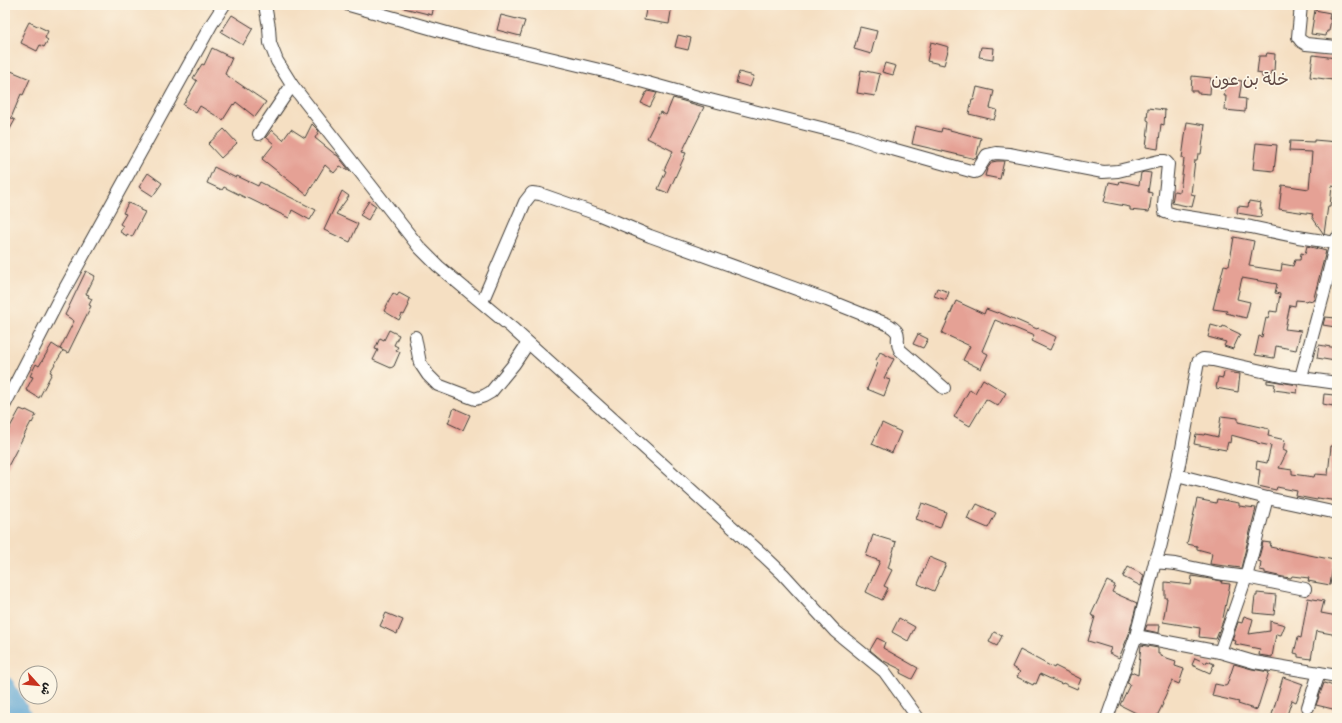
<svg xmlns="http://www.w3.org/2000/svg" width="1342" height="723" viewBox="0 0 1342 723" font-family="Dekko,'Playpen Sans Arabic',sans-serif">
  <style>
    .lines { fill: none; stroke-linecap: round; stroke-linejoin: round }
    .river { stroke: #5da6d4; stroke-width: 19 }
    .building { fill: #e5a195 }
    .street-casing { stroke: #3d3935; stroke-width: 14 }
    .street { stroke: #fff; stroke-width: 12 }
    .labels { text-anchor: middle; stroke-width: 3.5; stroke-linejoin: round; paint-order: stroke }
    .quarter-label { font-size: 17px; fill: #624b46; stroke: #fcf5e5 }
  </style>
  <rect width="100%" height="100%" fill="#fcf5e5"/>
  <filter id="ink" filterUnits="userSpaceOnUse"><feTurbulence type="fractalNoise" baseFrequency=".025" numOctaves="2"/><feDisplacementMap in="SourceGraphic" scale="8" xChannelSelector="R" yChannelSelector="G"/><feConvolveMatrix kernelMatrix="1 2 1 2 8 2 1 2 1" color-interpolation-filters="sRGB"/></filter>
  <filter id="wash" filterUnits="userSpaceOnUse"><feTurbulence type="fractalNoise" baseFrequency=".012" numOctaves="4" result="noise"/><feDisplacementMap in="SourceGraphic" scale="16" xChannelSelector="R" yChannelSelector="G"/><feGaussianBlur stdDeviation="0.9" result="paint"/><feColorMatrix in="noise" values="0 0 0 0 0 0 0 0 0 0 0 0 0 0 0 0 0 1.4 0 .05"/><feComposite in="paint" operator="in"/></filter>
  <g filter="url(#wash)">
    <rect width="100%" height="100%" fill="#f5dfc2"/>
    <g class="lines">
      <polyline class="river" points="5,686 23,718"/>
    </g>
    <g id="blocks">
      <g class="building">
        <polygon points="405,5 434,5 432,15 404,8"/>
        <polygon points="647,5 672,5 669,24 644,20"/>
        <polygon points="1315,10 1330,13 1329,19 1331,19 1329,31 1327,31 1326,36 1311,34"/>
        <polygon points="232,15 253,28 243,45 221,32"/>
        <polygon points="501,15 525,21 520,36 497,30"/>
        <polygon points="29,22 48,31 45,38 48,40 44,47 40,45 37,51 21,43 24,36 22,36"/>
        <polygon points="860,27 877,31 871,54 854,49"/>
        <polygon points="678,35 691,38 688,50 675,47"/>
        <polygon points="931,42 949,47 944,65 927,61"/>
        <polygon points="981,47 994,48 993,59 979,57"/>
        <polygon points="212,48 232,58 225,74 266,102 255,117 236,102 234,105 233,104 223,120 200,106 196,113 183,105 197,81 193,78 202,64 204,65"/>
        <polygon points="1267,53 1275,54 1274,72 1271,71 1270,77 1262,77 1262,74 1257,73 1259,56 1266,56"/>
        <polygon points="1313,55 1336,58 1333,80 1310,77"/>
        <polygon points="885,63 896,66 893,75 882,72"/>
        <polygon points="861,70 880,74 875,96 857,93"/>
        <polygon points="11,71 30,79 23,95 21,94 11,118 15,120 5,138 5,75 8,77"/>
        <polygon points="739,72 754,76 750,87 736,83"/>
        <polygon points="1192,76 1211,78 1210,94 1197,93 1197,91 1191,91"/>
        <polygon points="1227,79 1242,81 1239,98 1246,99 1245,112 1225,110 1226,96 1224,96"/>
        <polygon points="977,87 994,91 990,108 997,110 994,120 969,114 972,100 974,100"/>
        <polygon points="647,91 657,93 650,107 641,103"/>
        <polygon points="673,98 704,107 682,152 686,153 668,193 658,189 666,171 664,170 673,151 647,138 660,112 666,115"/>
        <polygon points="1148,108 1165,110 1164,125 1161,124 1158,149 1146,147 1149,121 1147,120"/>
        <polygon points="1187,122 1205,125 1201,154 1198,154 1197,160 1195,160 1191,194 1195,195 1192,207 1172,203 1174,191 1180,192 1184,159 1182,158"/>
        <polygon points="312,124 319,131 315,138 336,155 337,155 350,171 340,166 334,173 325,165 307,195 262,159 274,144 266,137 272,130 283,140 291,129 305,138"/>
        <polygon points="916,126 941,132 942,128 981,138 976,159 912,144"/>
        <polygon points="224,129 237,143 221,158 208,144"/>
        <polygon points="1314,140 1337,142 1337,187 1332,186 1330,206 1328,206 1324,234 1323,233 1312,217 1313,214 1279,209 1282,185 1309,189 1312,152 1289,151 1290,141 1314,142"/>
        <polygon points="1256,143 1277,145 1274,171 1253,169"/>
        <polygon points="997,161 1004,161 1000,179 985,176 987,169 992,162"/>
        <polygon points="214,167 236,178 237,176 258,186 260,182 316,210 310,220 292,210 289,218 246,197 246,198 224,187 222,190 207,183"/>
        <polygon points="1144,172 1151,173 1148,192 1152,193 1149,212 1130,210 1130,207 1104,202 1109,182 1119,184 1120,181 1139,185 1141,173"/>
        <polygon points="148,173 162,183 153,196 139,187"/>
        <polygon points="342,191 349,196 336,214 358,224 350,242 324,230"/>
        <polygon points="369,201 376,206 368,220 360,215"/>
        <polygon points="1249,201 1261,203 1260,209 1262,209 1261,217 1237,213 1238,206 1248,207"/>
        <polygon points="128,203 140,208 140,210 145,212 132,237 127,234 127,236 120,232 123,226 120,224 126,214 123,213"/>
        <polygon points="1234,237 1254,241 1249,266 1281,271 1282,264 1293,266 1295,260 1300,260 1301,253 1305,254 1307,246 1326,251 1313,301 1308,300 1307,301 1296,300 1295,306 1290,305 1285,329 1301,331 1296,350 1276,346 1274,358 1255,355 1259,336 1262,337 1266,318 1268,319 1270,311 1277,312 1280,294 1275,293 1277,284 1242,278 1237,299 1250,302 1246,318 1226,313 1227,311 1213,309 1224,265 1229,266"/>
        <polygon points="86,271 95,276 86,294 89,295 88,297 92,299 89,305 91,306 68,353 60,349 74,321 65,315"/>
        <polygon points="937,288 949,292 946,300 934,296"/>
        <polygon points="393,293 397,296 399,293 410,299 408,304 409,305 404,315 402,314 399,320 384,311"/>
        <polygon points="956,301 984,314 986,309 997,313 998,312 1037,329 1038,328 1056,337 1050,350 1031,341 1034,336 995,320 982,351 988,354 981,369 963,360 970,346 942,333"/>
        <polygon points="1325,317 1336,318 1335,327 1323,325"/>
        <polygon points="1211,325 1222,328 1223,326 1240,334 1233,349 1224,346 1226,342 1208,337"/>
        <polygon points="389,330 399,335 394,345 398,347 396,350 400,352 394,366 391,368 373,360 378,350 375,349 380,338 384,340"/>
        <polygon points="918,334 928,339 923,348 913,344"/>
        <polygon points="52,344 63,351 50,372 52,373 39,398 26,390 33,377 30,376 36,364 39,366"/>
        <polygon points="1319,345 1337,348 1335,361 1317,358"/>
        <polygon points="880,352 894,359 884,378 890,380 884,396 867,389 878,363 875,362"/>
        <polygon points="1224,372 1240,374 1238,392 1216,388 1218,377 1223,378"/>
        <polygon points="983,379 1006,393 998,406 986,399 970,426 954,417 970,389 975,393"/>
        <polygon points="1267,380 1298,385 1297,393 1274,390 1275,384 1267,383"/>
        <polygon points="1324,394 1334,395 1333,406 1323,404"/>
        <polygon points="454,408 470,415 463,430 448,423"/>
        <polygon points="20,409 25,411 26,410 36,415 32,423 31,422 5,472 5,436"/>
        <polygon points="1221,416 1238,418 1238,422 1269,429 1268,436 1285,440 1283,450 1287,452 1279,468 1292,470 1292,474 1314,477 1315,474 1328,475 1331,446 1337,446 1337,501 1318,498 1317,500 1296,496 1297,491 1277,487 1276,490 1258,486 1260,470 1256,469 1257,461 1267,463 1271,446 1257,443 1257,442 1231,435 1230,443 1228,442 1226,450 1194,444 1196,434 1204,435 1205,434 1218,437"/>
        <polygon points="882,423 901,432 892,453 872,444"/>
        <polygon points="1197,499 1216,503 1217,499 1239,503 1239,506 1256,508 1241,568 1210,564 1212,553 1197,549 1197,546 1187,544"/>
        <polygon points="922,503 946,512 940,528 916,519"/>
        <polygon points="977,504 996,513 988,528 967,519 971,510 973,511"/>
        <polygon points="873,535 896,542 888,568 892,570 884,586 888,588 882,600 866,592 880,561 866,556"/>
        <polygon points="1263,542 1271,543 1270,547 1334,560 1330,585 1308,581 1309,578 1292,576 1291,578 1283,577 1265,573 1265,571 1260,570 1261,562 1258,561"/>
        <polygon points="929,557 946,564 934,591 918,584"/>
        <polygon points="1128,567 1144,575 1141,586 1123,577"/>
        <polygon points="1192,576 1222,581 1221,583 1230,584 1223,618 1224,618 1216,639 1199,637 1200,628 1163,622 1167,598 1165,598 1165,582 1191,585"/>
        <polygon points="1107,581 1115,585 1112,592 1137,603 1129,634 1119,658 1109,653 1111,648 1088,641 1095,617 1091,615"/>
        <polygon points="1257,593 1276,595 1274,615 1253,613 1255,596 1257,596"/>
        <polygon points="1308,598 1324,601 1321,613 1337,616 1337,635 1316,631 1311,659 1298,657 1298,654 1294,653 1298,637 1301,638"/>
        <polygon points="386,613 403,620 397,634 380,626"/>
        <polygon points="1244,616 1253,619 1249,634 1270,631 1270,621 1285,625 1281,635 1276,634 1272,657 1259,655 1260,649 1235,644 1236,641 1232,640 1238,622 1242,623"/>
        <polygon points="899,618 915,627 908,641 892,632"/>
        <polygon points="1147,625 1160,625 1159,633 1145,630"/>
        <polygon points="994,632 1002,636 997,646 989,642"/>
        <polygon points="877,638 885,642 883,648 918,668 912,679 900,673 902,670 882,660 870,650"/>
        <polygon points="1141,645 1158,648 1158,654 1161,654 1161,656 1176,661 1175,666 1184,669 1179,684 1172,681 1162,703 1163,704 1156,718 1136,718 1138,714 1120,705 1130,684 1127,683 1131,672 1138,675"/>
        <polygon points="1020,650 1054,668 1055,666 1081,679 1077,689 1063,683 1062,684 1055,681 1040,674 1036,684 1034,683 1033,685 1017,677 1020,672 1012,667"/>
        <polygon points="1195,658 1206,663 1207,661 1214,664 1210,673 1192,665"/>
        <polygon points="1234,664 1252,669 1269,672 1257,710 1238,704 1239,702 1212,696 1215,684 1225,686 1227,685"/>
        <polygon points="1283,677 1303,684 1296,702 1292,700 1286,718 1271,718"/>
        <polygon points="1324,683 1337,687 1337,710 1316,705"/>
      </g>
    </g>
  </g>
  <g filter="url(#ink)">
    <use href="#blocks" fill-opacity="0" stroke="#3d3935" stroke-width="1"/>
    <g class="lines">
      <g class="street-casing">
        <g id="street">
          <polyline points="265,5 269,27 270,43 277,61 292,85 419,247 438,266 512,328 763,555 783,574 835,631 884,671 918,718"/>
          <polyline points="349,5 461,37 608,72 698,97 853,136 878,145 974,172 977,171 987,155 996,153 1009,154 1103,172 1118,171 1159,161 1165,161 1168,164 1164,204 1165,212 1175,215 1251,227 1298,237 1336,243"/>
          <polyline points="1301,5 1298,37 1301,41 1306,44 1337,47"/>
          <polyline points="259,134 292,85"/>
          <path d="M482,302L525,202L532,193L540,194L600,215L650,236L827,300L887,324C906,335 893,337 900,350L944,388"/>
          <polyline points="415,337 420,363 428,375 438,385 475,399 484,396 491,392 514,364 528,343"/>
          <polyline points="1301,377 1323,296 1337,238"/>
          <polyline points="5,404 58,301 211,25 224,5"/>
          <polyline points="1177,475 1267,498 1337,513"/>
          <polyline points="1155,562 1160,548 1177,475 1198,362 1203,359 1213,360 1280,375 1337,383"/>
          <polyline points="1136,636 1220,652 1254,662 1337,676"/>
          <polyline points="1220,652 1246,577 1267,498"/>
          <polyline points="1308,707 1319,673"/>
          <polyline points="1107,718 1136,636 1155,562 1175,564 1217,573 1246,577 1305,589"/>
        </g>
      </g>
      <use href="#street" class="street"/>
    </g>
  </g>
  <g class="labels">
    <g class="quarter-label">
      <text x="1250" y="85">خلة بن عون</text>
    </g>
  </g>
  <rect width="1342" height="723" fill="none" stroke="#fcf5e5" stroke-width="20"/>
  <g transform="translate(38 685) rotate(117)"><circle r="19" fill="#fcf5e5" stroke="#a29e95"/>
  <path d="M0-3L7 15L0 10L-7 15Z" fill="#c8321e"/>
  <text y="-6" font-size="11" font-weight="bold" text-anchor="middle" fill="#1c1c1c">ش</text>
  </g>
</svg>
